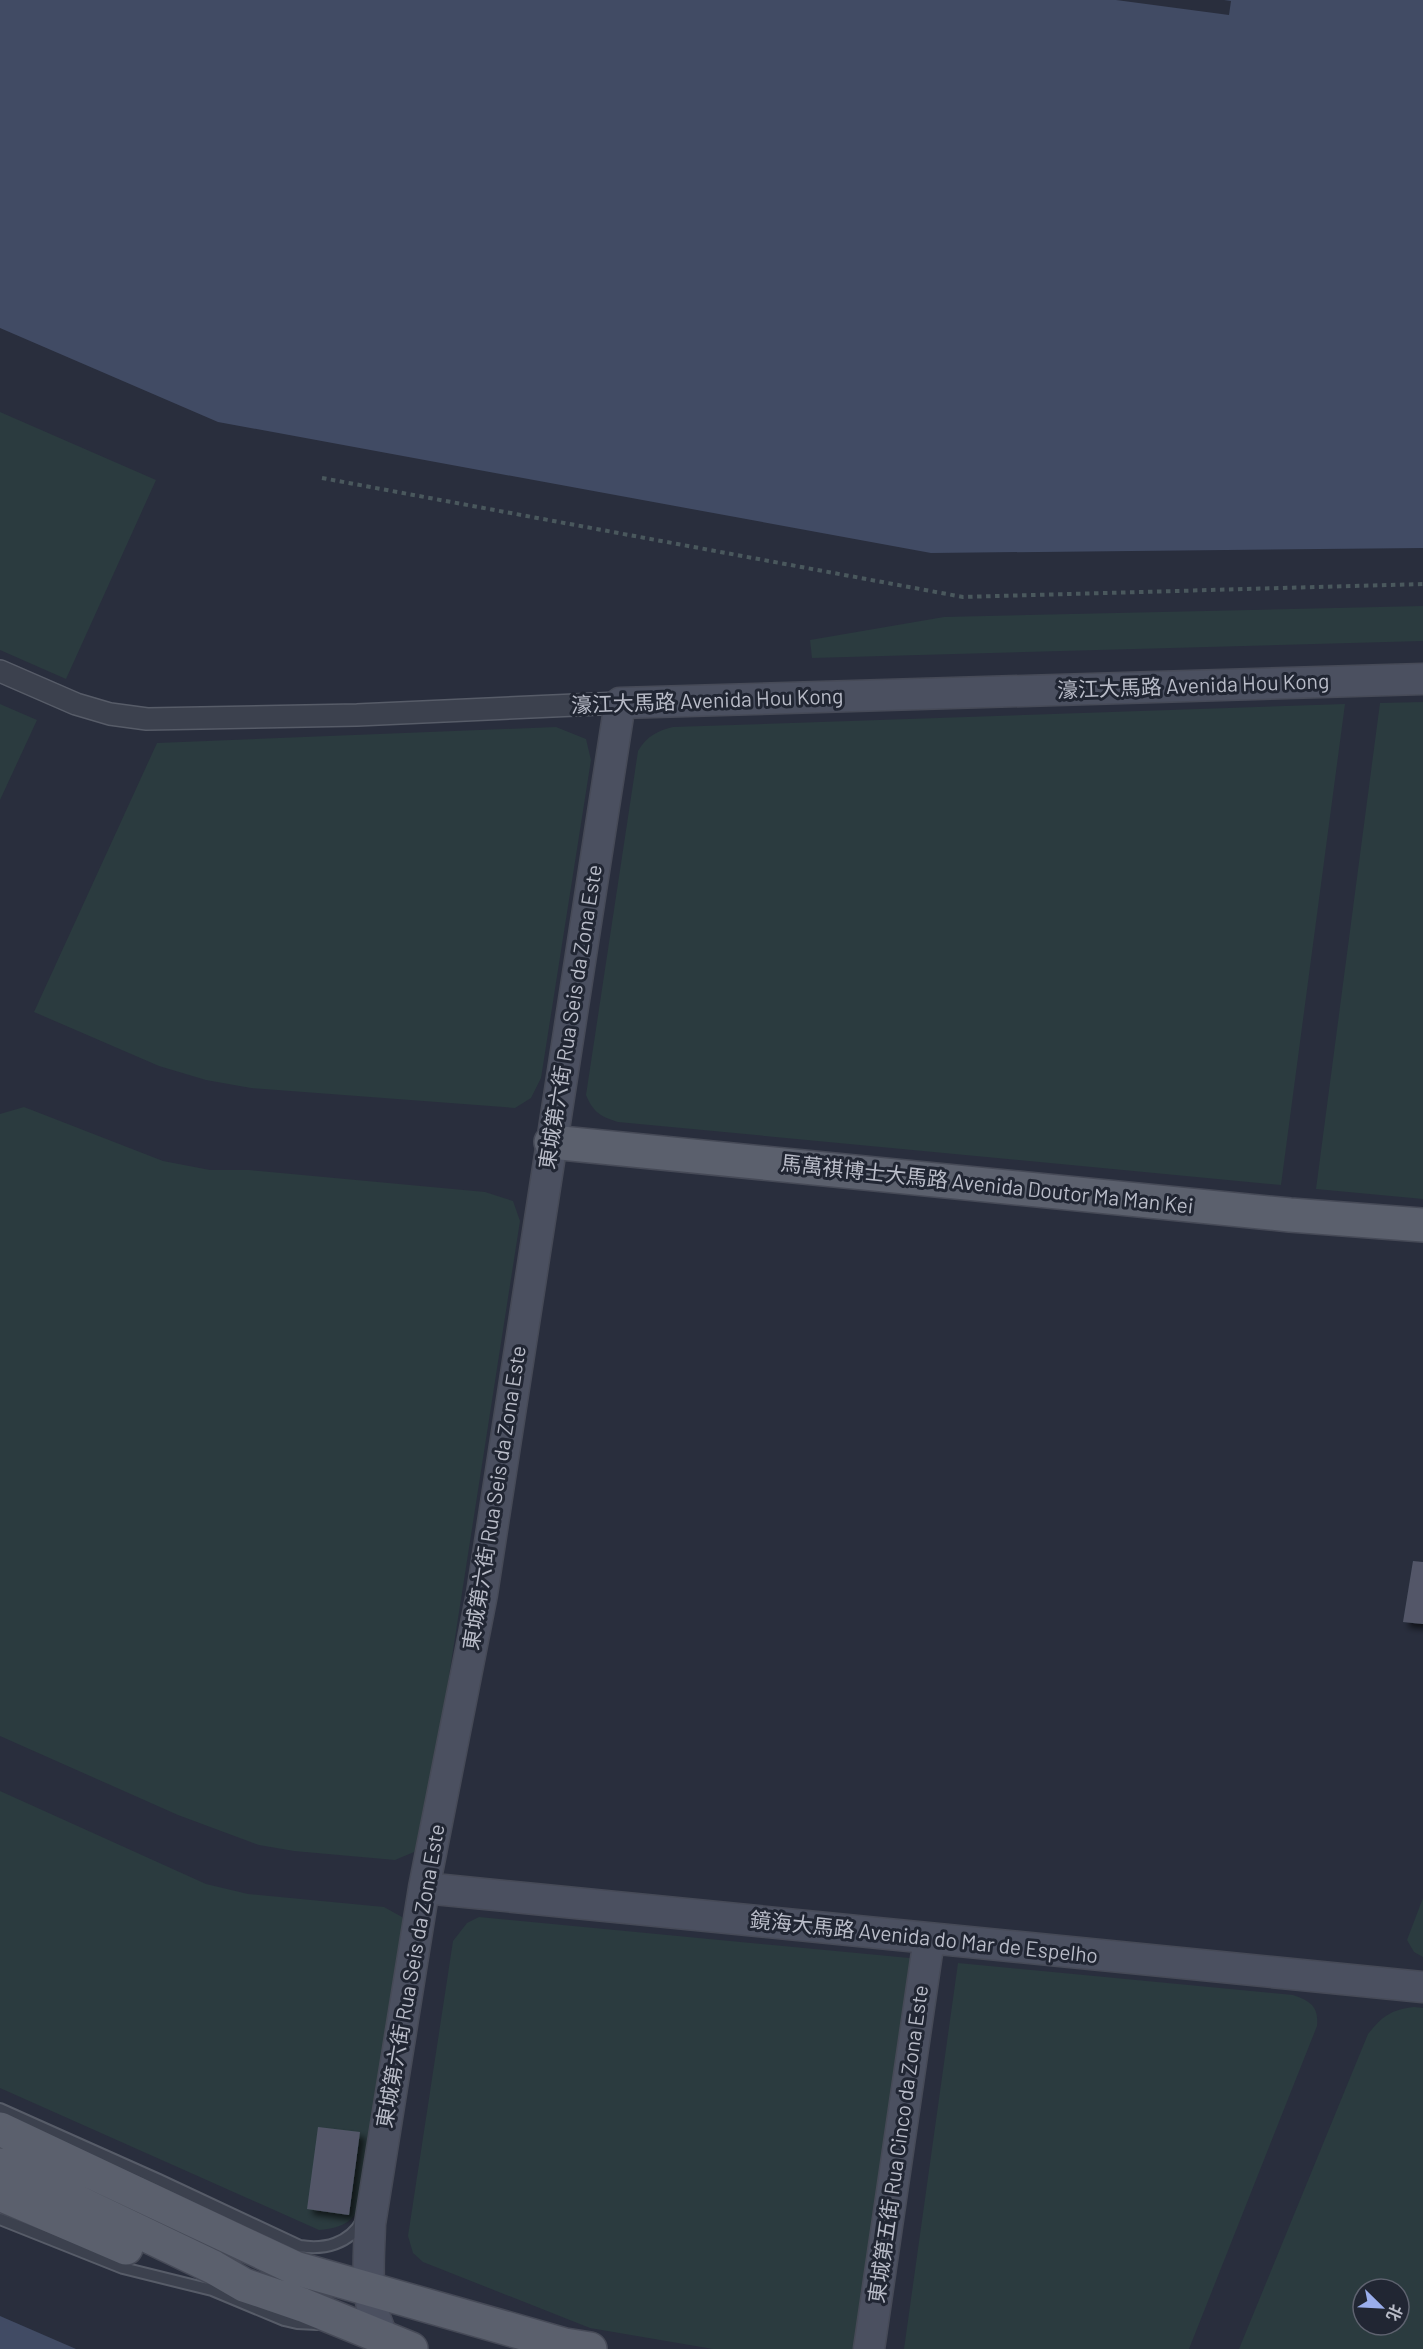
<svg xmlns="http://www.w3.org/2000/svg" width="1423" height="2349" viewBox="0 0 1423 2349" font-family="Barlow,'Noto Sans SC',sans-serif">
	<defs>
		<filter id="shadow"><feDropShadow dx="5.5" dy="5.5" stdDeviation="3" flood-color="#0009"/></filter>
	</defs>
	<rect width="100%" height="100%" fill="#292e3d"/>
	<path fill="#2b3b3f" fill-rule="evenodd" d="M0,412L156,480L66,679L0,650Z
		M1423,606V641L812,658L810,640L944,617Z
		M1423,702V1199L1316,1189L1380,703Z
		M0,704L37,720L0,800Z
		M1345,704L1281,1185L618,1122C601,1117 593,1112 586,1095L638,751C647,736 657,731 673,727Z
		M556,727L586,739L591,760L541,1078L531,1098L515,1108L251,1088L206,1080L159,1066L34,1012L157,743Z
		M24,1107L163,1161L210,1170H249L485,1192L513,1201L520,1221L425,1830L414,1852L395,1860L294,1851L259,1845L178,1815L0,1736V1114Z
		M0,1791L206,1884L248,1894L384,1907L402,1917L408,1933L366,2197C352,2221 348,2227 319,2230L0,2088Z
		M1423,1898V1957L1414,1952L1407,1940Z
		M479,1917L920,1959L864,2349H713L590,2328L423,2262L413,2253L408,2236L453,1941L467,1923Z
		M958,1963L1293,1995C1310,2001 1319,2006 1317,2026L1189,2349H904Z
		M1414,2007L1423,2008V2349H1239L1368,2034C1383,2016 1390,2010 1414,2007ZM1363,2289H1399V2325H1363Z"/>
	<path fill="#414b64" d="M0,0H1423V548L931,553L218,422L0,328Z
		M0,2316L76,2349H0Z"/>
	<path fill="#292e3d" d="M1116,0H1224L1231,1L1229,15Z"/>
	<path fill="#525768" filter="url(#shadow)" d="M1413,1561L1423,1562V1624L1403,1622Z
		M318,2127L360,2132L349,2215L307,2209Z"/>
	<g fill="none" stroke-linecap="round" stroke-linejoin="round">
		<defs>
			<path id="lane" d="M0,2109L159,2180L300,2246C324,2250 349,2244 362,2221
				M0,2219L123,2268L212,2290L284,2320L297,2323L318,2324"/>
			<path id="street" d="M0,671L76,704L110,714L147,719L357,715L620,703"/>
			<path id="secondary" d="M424,1888L1423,1987
				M385,2340C363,2303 369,2264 370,2224L424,1888L482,1594L620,703L1423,679
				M869,2349L929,1939"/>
			<path id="primary" d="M551,1142L1290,1215L1423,1225
				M0,2129L295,2268L565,2345L590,2349
				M0,2165L213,2267L244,2285L303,2305L411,2349
				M0,2194L126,2248"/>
		</defs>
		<use href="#lane" stroke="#575c68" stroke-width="14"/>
		<use href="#street" stroke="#575c68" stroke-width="24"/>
		<use href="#secondary" stroke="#464a57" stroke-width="33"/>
		<use href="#primary" stroke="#464a57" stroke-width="36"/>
		<path stroke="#4a585d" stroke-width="4" stroke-dasharray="4.5 4.5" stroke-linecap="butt" d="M322,478L963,597L1423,584"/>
		<use href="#lane" stroke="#3c414e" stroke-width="10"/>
		<use href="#street" stroke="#3c414e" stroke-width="21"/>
		<use href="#secondary" stroke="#4b5060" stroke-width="30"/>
		<use href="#primary" stroke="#5b606d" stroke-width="33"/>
	</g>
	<g text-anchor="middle" stroke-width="6" stroke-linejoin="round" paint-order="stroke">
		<g font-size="21" fill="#b9bcc8" stroke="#212633">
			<text transform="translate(1193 686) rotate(-2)" y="7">濠江大馬路 Avenida Hou Kong</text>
			<text transform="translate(707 701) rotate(-2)" y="7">濠江大馬路 Avenida Hou Kong</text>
			<text transform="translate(571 1017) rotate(-81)" y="7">東城第六街 Rua Seis da Zona Este</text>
			<text transform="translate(987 1185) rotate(6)" y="7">馬萬祺博士大馬路 Avenida Doutor Ma Man Kei</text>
			<text transform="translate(495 1498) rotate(-81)" y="7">東城第六街 Rua Seis da Zona Este</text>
			<text transform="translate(924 1938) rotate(6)" y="7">鏡海大馬路 Avenida do Mar de Espelho</text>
			<text transform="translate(411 1976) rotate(-80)" y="7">東城第六街 Rua Seis da Zona Este</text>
			<text transform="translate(899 2144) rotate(-82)" y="7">東城第五街 Rua Cinco da Zona Este</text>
		</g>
	</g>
	<g transform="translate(1381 2307) rotate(114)"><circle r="28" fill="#212633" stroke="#5e626f" stroke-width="1.5"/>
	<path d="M0-4.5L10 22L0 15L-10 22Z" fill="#9aaeec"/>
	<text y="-9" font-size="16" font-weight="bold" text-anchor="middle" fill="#b9bcc8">北</text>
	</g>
</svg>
